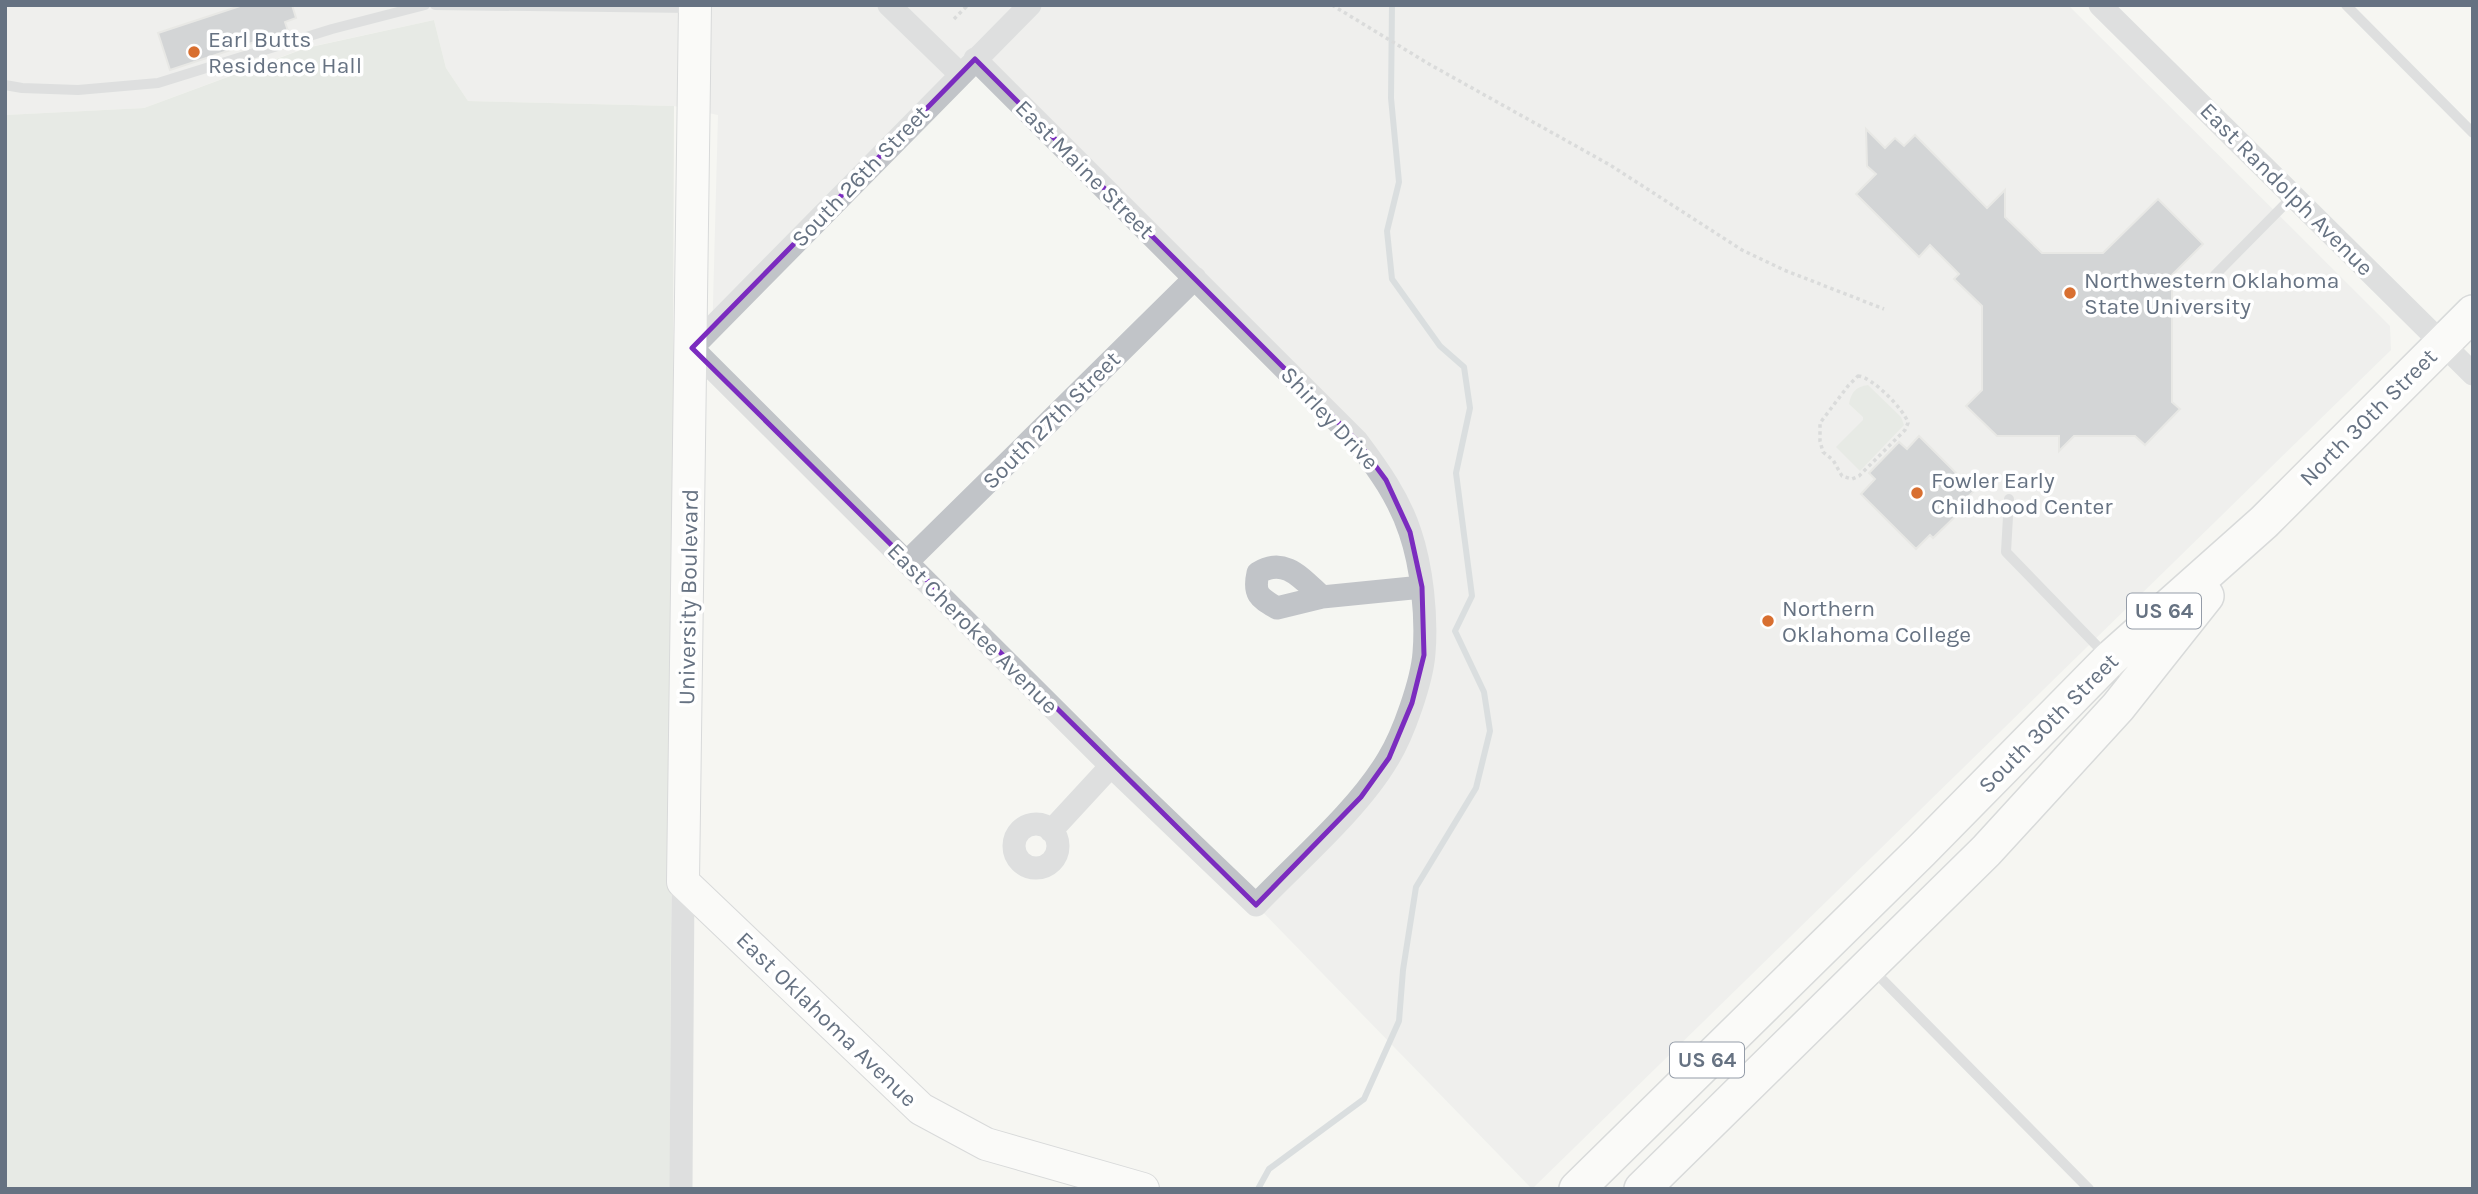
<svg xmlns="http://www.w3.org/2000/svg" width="2478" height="1194" viewBox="0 0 2478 1194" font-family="Karla,sans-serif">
	<rect width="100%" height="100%" fill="#f5f6f2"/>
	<path fill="#e6e7e6" d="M5,5H2068L2390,326L2391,350L1532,1189L1256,905L1361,797L1412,703L1422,587L1386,480L976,59L712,342L718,115L674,106L468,101L446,68L434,20L305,48L144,108L5,115Z"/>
	<path fill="#d6dcd4" d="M434,20L446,68L468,101L674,106L670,1189H5V115L144,108L306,48Z
		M1868,385L1901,417L1904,425L1860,471L1836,447L1863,420V417L1849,404C1852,391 1856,387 1868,385Z"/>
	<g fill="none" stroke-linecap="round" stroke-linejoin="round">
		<path stroke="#b9c2c8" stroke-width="6" d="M1258,1189L1269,1169L1364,1099L1399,1021L1403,970L1416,887L1476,788L1490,731L1484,692L1455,631L1472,596L1456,473L1470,408L1464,367L1440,346L1392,279L1387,231L1399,182L1391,98L1392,5"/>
	</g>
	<path fill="#a8adb4" stroke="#d7d7d5" stroke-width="2" d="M243,5H292L296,18L285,22L288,31L170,70L158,33Z
		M1866,129L1885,148L1895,138L1904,146L1915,135L1987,208L2005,190V217L2042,253H2103L2158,199L2203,244L2172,275V402L2180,409L2145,445L2135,436H2074L2059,451V436H1997L1966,406L1982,390V306L1954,279L1959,274L1930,245L1919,257L1856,194L1876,174L1867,166Z
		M1919,436L1974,491L1959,505L1963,509L1933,538L1930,535L1916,549L1861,494L1875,479L1869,473L1899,442L1907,449Z"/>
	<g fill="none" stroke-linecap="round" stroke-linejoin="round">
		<defs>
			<path id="secondary" d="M695,5L683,882L921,1109L986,1144L1143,1189"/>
			<path id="primary" d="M1577,1189L1921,851L2110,659L2264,522L2473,313
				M1642,1189L1986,851L2118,707L2206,596"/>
		</defs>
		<use href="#secondary" stroke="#b4b7bc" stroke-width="34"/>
		<use href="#primary" stroke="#b4b8bc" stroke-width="38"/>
		<path stroke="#b9bbbe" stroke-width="3.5" stroke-dasharray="3.5 3.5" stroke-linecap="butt" d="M1332,5L1429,64L1610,165L1742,250L1784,270L1884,309
			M954,19L966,7L965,5
			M1858,376C1871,376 1905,410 1908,423L1905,430L1859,476L1852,479L1842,476L1833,460L1823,452L1820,441V423L1848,386Z"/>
		<path stroke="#c1c4c8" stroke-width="10" d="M435,5L692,8
			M2346,5L2473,133
			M5,85L22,88L78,90L158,83L332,29L425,5
			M2215,275L2293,196
			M2009,499L2006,552L2133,683
			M1872,969L2089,1189"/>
		<path stroke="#c1c4c8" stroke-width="23" d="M889,5L960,74
			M2100,5L2473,374
			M975,59L1357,441C1378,469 1399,498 1410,532C1422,567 1427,617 1424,653C1422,681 1403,735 1388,759C1358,810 1298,861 1256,905L1111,766L692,348L1030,5
			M907,562L1195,278
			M1322,597L1277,608C1260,598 1253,595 1258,573C1285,556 1302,579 1322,597L1422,587
			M1014 846a22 22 0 1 1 44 0a22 22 0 1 1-44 0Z
			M1051,831L1111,766
			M681,1189L683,882"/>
		<use href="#secondary" stroke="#fff" stroke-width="32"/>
		<use href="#primary" stroke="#fff" stroke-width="35"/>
	</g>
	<path d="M0 0H2478V1194H0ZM975,59L1357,441L1386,480L1410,532L1422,587L1424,655L1412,703L1389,758L1361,797L1256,905L692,348Z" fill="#f5f6f2" fill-opacity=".55" fill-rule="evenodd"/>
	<path fill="none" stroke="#7b2cbf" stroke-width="5" stroke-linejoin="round" d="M975,59L1357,441L1386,480L1410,532L1422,587L1424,655L1412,703L1389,758L1361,797L1256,905L692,348Z"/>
	<g fill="#d86f30" stroke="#fff" stroke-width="2.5">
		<circle cx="194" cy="52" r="7"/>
		<circle cx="2070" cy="293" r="7"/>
		<circle cx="1917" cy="493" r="7"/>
		<circle cx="1768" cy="621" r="7"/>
	</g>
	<g text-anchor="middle" stroke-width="7" stroke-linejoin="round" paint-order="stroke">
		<g fill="#fff" stroke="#949ca8" stroke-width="2">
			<rect x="2127" y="593.5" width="74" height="35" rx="5"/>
			<rect x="1670" y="1042.5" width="74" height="35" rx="5"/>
		</g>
		<g font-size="21" font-weight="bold" fill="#667282">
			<text x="2164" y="618">US 64</text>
			<text x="1707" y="1067">US 64</text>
		</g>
		<g font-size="23" fill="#667282" stroke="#fff" text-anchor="start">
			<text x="208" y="47">Earl Butts<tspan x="208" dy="26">Residence Hall</tspan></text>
			<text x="2084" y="288">Northwestern Oklahoma<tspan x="2084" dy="26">State University</tspan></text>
			<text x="1931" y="488">Fowler Early<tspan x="1931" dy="26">Childhood Center</tspan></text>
			<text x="1782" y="616">Northern<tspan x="1782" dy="26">Oklahoma College</tspan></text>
		</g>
		<g font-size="23" fill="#667282" stroke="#fff">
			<text transform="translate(1085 169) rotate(45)" y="8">East Maine Street</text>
			<text transform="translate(860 176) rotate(-46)" y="8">South 26th Street</text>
			<text transform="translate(2287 189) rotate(45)" y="8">East Randolph Avenue</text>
			<text transform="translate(2368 417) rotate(-45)" y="8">North 30th Street</text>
			<text transform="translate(1330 418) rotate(47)" y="8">Shirley Drive</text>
			<text transform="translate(1051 420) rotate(-45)" y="8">South 27th Street</text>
			<text transform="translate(688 597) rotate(-89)" y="8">University Boulevard</text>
			<text transform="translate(973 628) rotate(45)" y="8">East Cherokee Avenue</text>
			<text transform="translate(2048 723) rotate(-45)" y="8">South 30th Street</text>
			<text transform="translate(827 1019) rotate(44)" y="8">East Oklahoma Avenue</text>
		</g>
	</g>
	<rect width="2478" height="1194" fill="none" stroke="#667282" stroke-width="14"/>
</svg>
